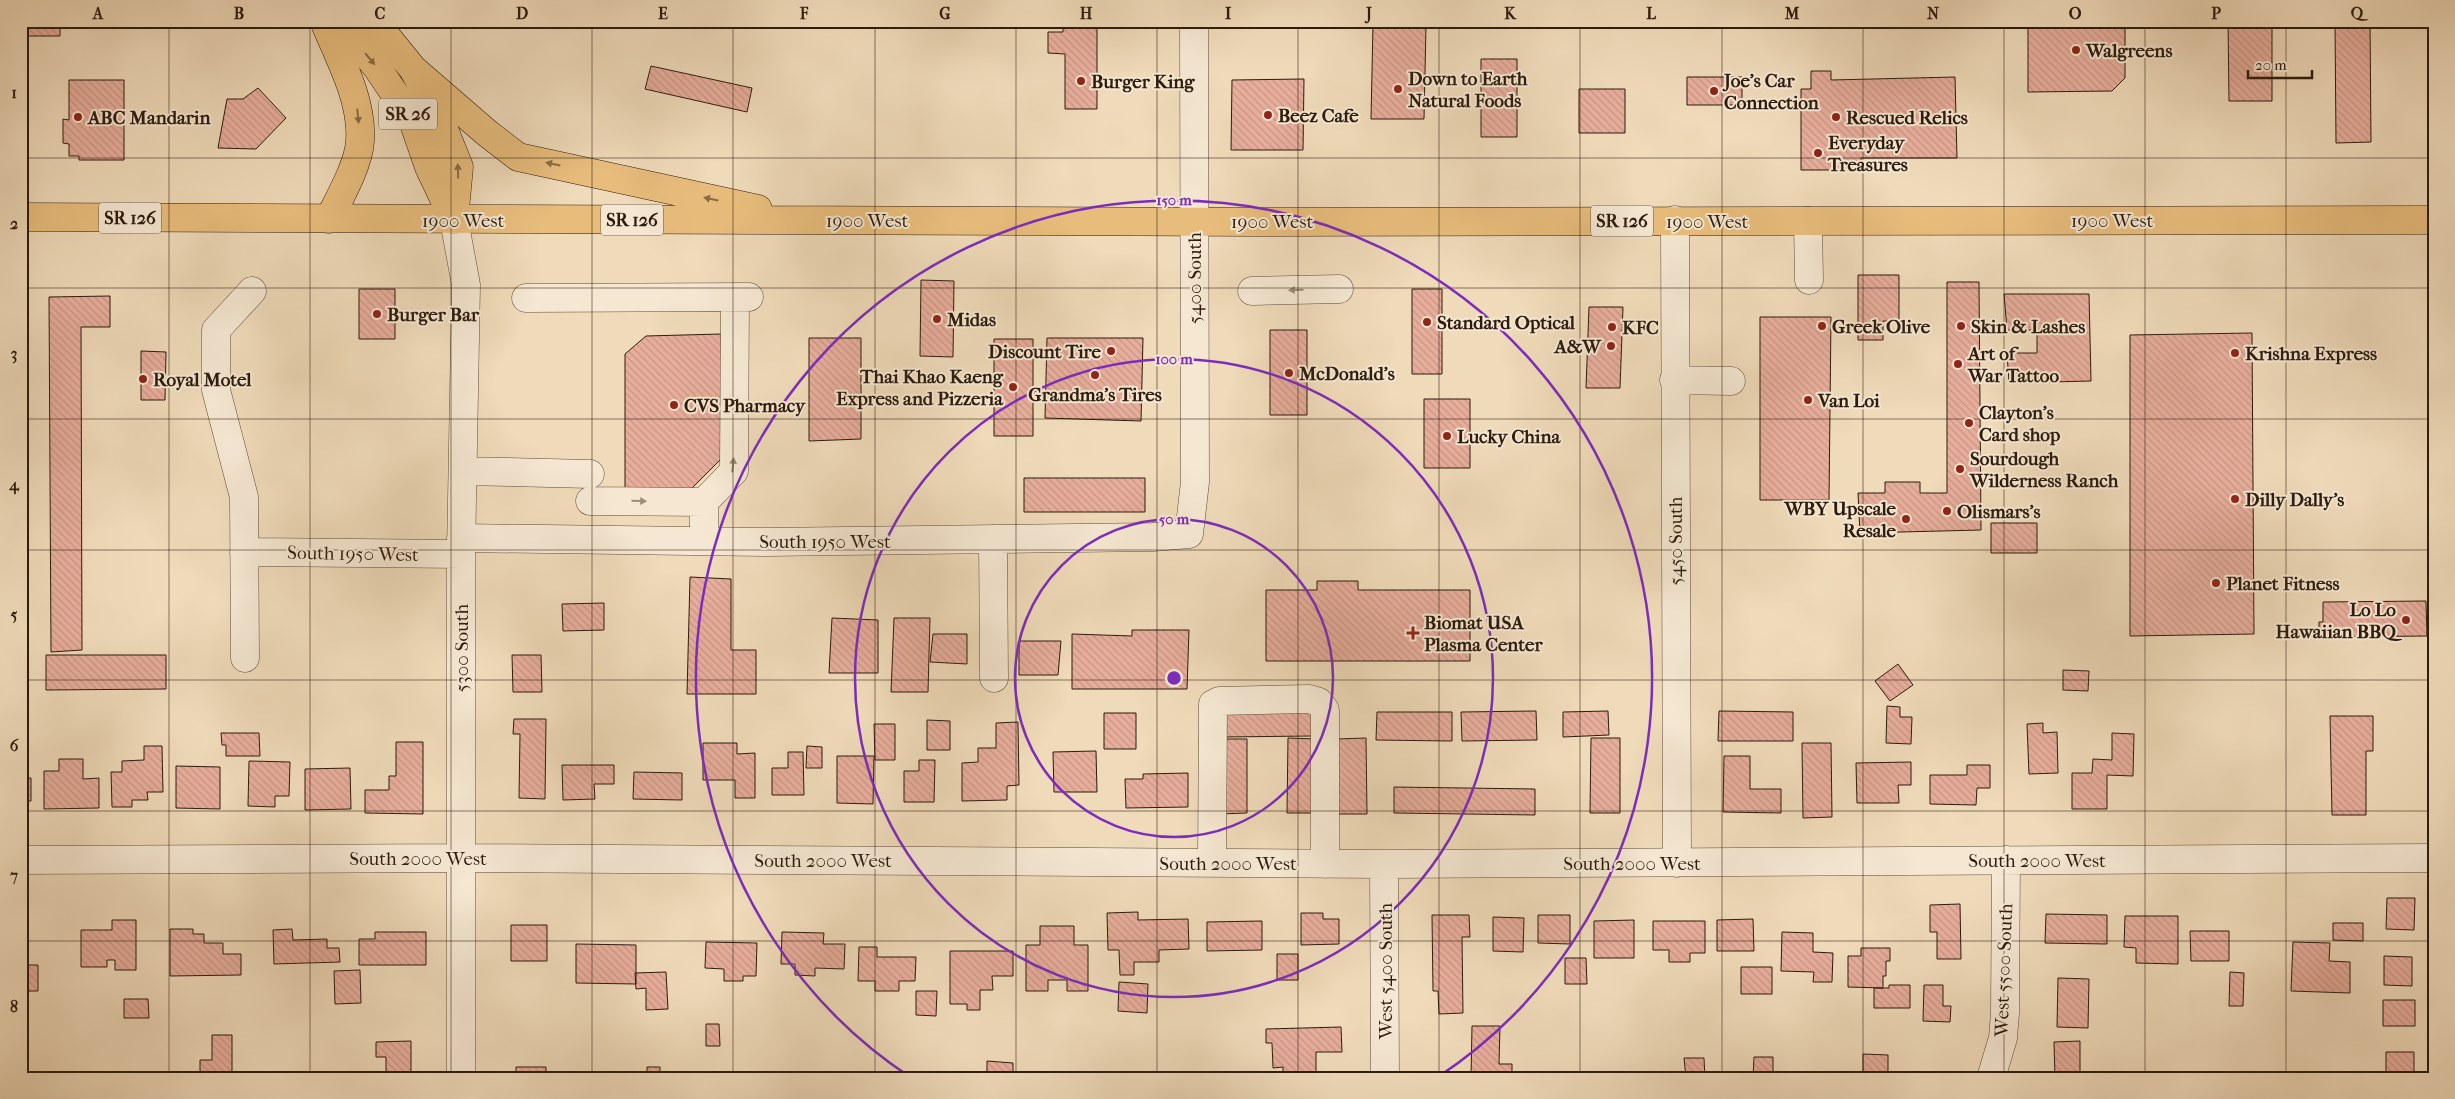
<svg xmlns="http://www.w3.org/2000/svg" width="2455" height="1099" viewBox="0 0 2455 1099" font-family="'IM FELL French Canon',serif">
	<defs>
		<pattern id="building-back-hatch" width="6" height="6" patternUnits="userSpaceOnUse" patternTransform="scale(1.25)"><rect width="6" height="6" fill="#e8ae9c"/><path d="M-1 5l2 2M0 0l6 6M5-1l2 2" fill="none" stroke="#c79585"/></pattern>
	</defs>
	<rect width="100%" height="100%" fill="#efdab9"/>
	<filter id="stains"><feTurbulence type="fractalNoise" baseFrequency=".004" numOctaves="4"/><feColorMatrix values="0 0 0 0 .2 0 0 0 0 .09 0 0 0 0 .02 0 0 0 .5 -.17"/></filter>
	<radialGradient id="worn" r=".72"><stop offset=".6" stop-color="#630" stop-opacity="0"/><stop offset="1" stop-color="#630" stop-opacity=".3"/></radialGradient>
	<path fill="url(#building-back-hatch)" stroke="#2d1b0d" d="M21,21H60V36H21Z
		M1063,21H1097V109H1065V54L1048,53V32H1063Z
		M2028,21H2125V78L2112,91L2028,92Z
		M2228,21H2272V101H2229Z
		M2335,21H2370L2371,142L2336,143Z
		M1373,25H1426L1424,119H1371Z
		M1481,59H1517V137H1481Z
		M651,66L752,88L747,112L645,89Z
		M1811,71H1831V80L1955,77L1957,158H1861V170H1801V89H1811Z
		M1687,77H1742V105H1687Z
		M1304,79L1303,150H1231L1232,80Z
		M69,80H124V160H79V156H69V144L63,143V119L69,120Z
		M258,88L286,118L256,149L218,148L227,99H243Z
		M1579,89H1625V133H1579Z
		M1858,275H1899V321H1883V340H1858Z
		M921,280L954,281L953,357L920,356Z
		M1947,282H1979L1981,530L1860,533L1858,493H1885V482H1920V493H1947Z
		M359,289H395V339H359Z
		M1412,289H1442V374H1412Z
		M2004,294H2089L2091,381L2009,383L2007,353H2037V330H2007Z
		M110,296V327H81L82,650L51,652L49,297Z
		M1589,307H1623L1620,388H1586Z
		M1760,317H1831L1829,500H1760Z
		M1270,330H1307V415H1270Z
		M2252,333L2254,634L2130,636V335Z
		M721,334L723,457L687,493H625V354L646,336Z
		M809,338H861V439L809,441Z
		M1047,338H1143L1141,421L1045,418Z
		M994,339H1033V436H994Z
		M141,351L166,352L165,400H141Z
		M1424,399H1470V468H1424Z
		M1024,478H1145V512H1024Z
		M1991,523H2037V553H1991Z
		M690,577L731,579V650H756V694H687Z
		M1317,581H1358V590H1470V661H1266V590H1317Z
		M2426,601L2427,636L2319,637V622H2323V602Z
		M604,603V630L563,631L562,604Z
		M832,618L878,620V673H829Z
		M894,618H930L928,692H891Z
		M1132,630H1189L1187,689H1072V634L1132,636Z
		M933,634H967V664L930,662Z
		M1019,641H1061L1058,675H1019Z
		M46,655H166V689L46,690Z
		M512,655H541L542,692H513Z
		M1898,664L1913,685L1890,701L1875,681Z
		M2063,670L2089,671L2088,691L2063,690Z
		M1887,706L1900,707V717H1912L1911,744L1886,743Z
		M1222,711H1312V736L1223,737Z
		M1536,711L1537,740L1462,741L1461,712Z
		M1608,711L1609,735L1563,737V712Z
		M1719,711L1793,712V741H1718Z
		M1377,712H1452V741L1376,740Z
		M1104,713H1136V749H1104Z
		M2330,716H2373V751H2366V815H2332Z
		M514,719H546L545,799L519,798L520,734H513Z
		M927,720L950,721V750H927Z
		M1018,722L1019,785L1007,786V800L962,801V763L978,762V748H996V723Z
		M2043,723V733L2057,732L2058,773L2029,774L2027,724Z
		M874,724H895V760H875Z
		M221,733H259L260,756H226V745H222Z
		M2112,733L2134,734L2133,776L2107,775V809H2072V773H2092L2093,759L2112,760Z
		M1288,738L1317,739L1316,813H1287Z
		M1366,738L1367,814H1338L1337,739Z
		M1591,738H1620V813H1590Z
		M1218,739H1247V813L1219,814Z
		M396,742H423V814L365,813V790H389V776H396Z
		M703,743H737V754L755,753V798H735V780H703Z
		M1802,743H1831L1832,817L1803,818Z
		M144,746H162L163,792H147L148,800H132V807H112L111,772H122V761L144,760Z
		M807,746L822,747V768H806Z
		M1096,751L1097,792H1054L1053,752Z
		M788,752H803L804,795H772V768H788Z
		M837,756H874L873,804L837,803Z
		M1724,756H1750V789H1781V813L1723,812Z
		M59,759H83V779L99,778V808L44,809V771H59Z
		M919,760H935L934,802H904V771H919Z
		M249,761L290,762L289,796H275V807L248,806Z
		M1911,762V785H1898L1899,803H1857L1856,763Z
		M562,765H614V784H594L595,799L563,800Z
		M1967,765H1990V788H1977L1976,805L1930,804V775H1967Z
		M176,766L220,767V809L176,808Z
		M350,768L351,809L305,810V769Z
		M634,772L682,773V800L633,799Z
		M1188,773V807L1126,808L1125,779H1143V774Z
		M21,778H31V801H21Z
		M1394,787L1535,789V815L1394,813Z
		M2387,898H2415L2414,930L2386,929Z
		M1960,904L1961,959H1937V932H1930V905Z
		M1138,912V920L1188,919L1189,949L1159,950V962H1134V975H1120L1119,950H1108L1107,913Z
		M1301,913H1323V919H1339V944L1301,945Z
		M2046,914L2107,915V944L2045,943Z
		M1432,915H1469L1470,937H1462L1463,1013L1439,1014L1438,991H1433Z
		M1538,915H1570V944L1538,943Z
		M2125,916H2178V964L2136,963V948L2124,947Z
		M1493,917L1524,918L1523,952L1493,951Z
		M1753,919L1754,951H1717V920Z
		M112,920H136V970H115V960H107V967H81V930H112Z
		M1634,920V958H1594V921Z
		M1262,921V950L1207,951V922Z
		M1653,921H1705V953H1690V962H1669V950H1653Z
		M2333,923H2363V941L2333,940Z
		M511,925H547V961H511Z
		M1040,926H1074V945H1088V991H1067V980H1048V991H1026V945H1040Z
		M170,929H193V934H204V943H223V954H241V975L170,976Z
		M292,929L293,940L327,939V948H339L340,962L274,964L273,930Z
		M2190,931H2229V961H2191Z
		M375,932H426V965H359V939H375Z
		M782,932L824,933L823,944H845L844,969L815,968V976L795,975V964H781Z
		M1782,932L1813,933V952L1833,953L1832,982H1813L1814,972L1781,971Z
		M706,942L757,943L756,976H743V981H724V969L705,968Z
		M2293,942L2330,943L2329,961L2350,962V993L2291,991Z
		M576,944L636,945V984L576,983Z
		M859,947H877V957H916L915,981H899V991H875V981H858Z
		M1861,948H1890V961H1886V976H1883V988L1848,987V956H1861Z
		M950,951H1013V976H992L993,990H980V1010H967V1004H950Z
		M1277,954H1298V980H1277Z
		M2384,956L2412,957V986L2384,985Z
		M1565,958H1586L1587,984H1565Z
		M21,965H38V991H21Z
		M1741,967H1772V994H1741Z
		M360,970L361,1003L335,1004L334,971Z
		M666,972L668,1009L646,1010V988L636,989L635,973Z
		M2230,972L2244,973L2243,1006H2229Z
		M2058,978L2089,979L2088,1028L2057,1027Z
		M1119,982L1148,984L1147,1013L1118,1011Z
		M1889,985H1910V1008H1874V988H1889Z
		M1924,985H1943V1006H1951L1950,1022L1923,1021Z
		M916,991H937L936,1016L916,1015Z
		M124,999H148L149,1018H124Z
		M2383,1000H2415V1026H2383Z
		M706,1024H719L720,1046H706Z
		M1472,1026H1500L1499,1064H1512V1078H1471Z
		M1341,1027L1342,1052H1316V1078H1283V1067L1273,1068L1272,1043H1266V1029Z
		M212,1035H232V1078H200V1060H212Z
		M411,1041V1075H386V1057H376V1042Z
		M2080,1041V1078H2055L2054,1042Z
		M2386,1052H2414V1078H2386Z
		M1863,1054L1888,1055V1076H1863Z
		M1754,1057H1773V1078H1753Z
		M1684,1058H1704L1705,1078H1686Z
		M987,1061L1013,1063V1078H987Z
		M516,1067H546V1078H516Z
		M647,1067H660V1078H647Z
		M600,1073V1078H582V1074Z
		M1539,1074H1558V1078H1539Z
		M1938,1075V1078H1895V1076Z"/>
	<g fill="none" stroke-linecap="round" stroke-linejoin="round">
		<defs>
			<path id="minor" d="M454,220L466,285L461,554V1078
				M1675,220L1677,863
				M1808,221L1809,280
				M1252,291L1339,289
				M526,298L749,297
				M1674,380L1731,381
				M463,471L590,474
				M590,501L704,502
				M461,538L768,542L1153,537L1189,534L1195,482L1194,21
				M993,539L994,678
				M704,541V502L734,471L735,298
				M244,552L461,554
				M245,658L244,497L216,390V330L252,291
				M21,860L462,858L1384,864L2434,858
				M1212,863L1213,704L1219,701L1309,699L1319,702L1325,710V864
				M1384,864L1385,1078
				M1991,1078L2003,1038L2005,1013L2006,860"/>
			<path id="major" d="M324,21C339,58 363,100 360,141C359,164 339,199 329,219
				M339,21L376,66L413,121L429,167L454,220
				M374,21L413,69L437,112L459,167L454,220
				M413,69L487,133L518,157L758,209
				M21,217L1253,222L2434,220"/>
		</defs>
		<use href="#minor" stroke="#5e4b38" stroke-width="29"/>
		<use href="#major" stroke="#2d1b0d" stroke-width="29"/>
		<use href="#minor" stroke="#f5e7d2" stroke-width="28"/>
		<use href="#major" stroke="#e8bd7c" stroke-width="28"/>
	</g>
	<defs><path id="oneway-solid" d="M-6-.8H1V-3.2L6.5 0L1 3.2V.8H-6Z" transform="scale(1.25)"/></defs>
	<g fill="#8a6c44">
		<use href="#oneway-solid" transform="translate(370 59) rotate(50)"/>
		<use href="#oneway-solid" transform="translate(358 116) rotate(84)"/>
		<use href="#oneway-solid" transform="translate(553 164) rotate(-168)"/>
		<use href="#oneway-solid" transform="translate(458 171) rotate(-91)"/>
		<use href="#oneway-solid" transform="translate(711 199) rotate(-168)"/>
	</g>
	<g fill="#9b8b79">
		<use href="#oneway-solid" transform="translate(1296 290) rotate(179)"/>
		<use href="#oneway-solid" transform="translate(733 465) rotate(-84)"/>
		<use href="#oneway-solid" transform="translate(639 501) rotate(1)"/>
	</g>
	<path fill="none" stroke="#2d1b0d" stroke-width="1" stroke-opacity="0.55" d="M169,21V1078M310,21V1078M451,21V1078M592,21V1078M733,21V1078M875,21V1078M1016,21V1078M1157,21V1078M1298,21V1078M1439,21V1078M1580,21V1078M1722,21V1078M1863,21V1078M2004,21V1078M2145,21V1078M2286,21V1078M21,158H2434M21,288H2434M21,419H2434M21,550H2434M21,680H2434M21,811H2434M21,941H2434"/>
	<g fill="none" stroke="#7b2cbf" stroke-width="2.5">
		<circle cx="1174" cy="678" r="159"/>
		<circle cx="1174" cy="678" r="319"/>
		<path d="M910 1077A478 478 0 1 1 1438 1077"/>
	</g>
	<g fill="#8f2418" stroke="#f5e7d2" stroke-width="2">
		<circle cx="2076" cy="50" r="5"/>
		<circle cx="1081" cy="81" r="5"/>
		<circle cx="1398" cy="89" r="5"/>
		<circle cx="1714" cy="91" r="5"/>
		<circle cx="1268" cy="115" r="5"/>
		<circle cx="78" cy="117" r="5"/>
		<circle cx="1836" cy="117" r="5"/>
		<circle cx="1818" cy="153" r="5"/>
		<circle cx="377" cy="314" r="5"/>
		<circle cx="937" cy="319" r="5"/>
		<circle cx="1427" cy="322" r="5"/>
		<circle cx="1822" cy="326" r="5"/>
		<circle cx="1961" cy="326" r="5"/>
		<circle cx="1612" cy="327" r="5"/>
		<circle cx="1611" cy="346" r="5"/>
		<circle cx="1111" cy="351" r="5"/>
		<circle cx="2235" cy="353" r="5"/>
		<circle cx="1958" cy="364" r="5"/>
		<circle cx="1289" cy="373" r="5"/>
		<circle cx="1095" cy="375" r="5"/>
		<circle cx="143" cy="379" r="5"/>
		<circle cx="1013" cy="387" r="5"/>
		<circle cx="1808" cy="400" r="5"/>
		<circle cx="674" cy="405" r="5"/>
		<circle cx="1969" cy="423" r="5"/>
		<circle cx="1447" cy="436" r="5"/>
		<circle cx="1960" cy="469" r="5"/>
		<circle cx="2235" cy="499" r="5"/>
		<circle cx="1947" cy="511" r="5"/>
		<circle cx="1906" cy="519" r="5"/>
		<circle cx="2216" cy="583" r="5"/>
		<circle cx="2406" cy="620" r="5"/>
		<path d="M1410.5 625.5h5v5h5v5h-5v5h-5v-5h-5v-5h5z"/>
	</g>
	<g text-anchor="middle" stroke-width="4" stroke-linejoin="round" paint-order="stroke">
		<g fill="#f5e7d2" stroke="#695848" stroke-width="1">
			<rect x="379" y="98.5" width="58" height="31" rx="4"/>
			<rect x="99" y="202.5" width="62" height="31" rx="4"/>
			<rect x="601" y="204.5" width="62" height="31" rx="4"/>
			<rect x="1591" y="205.5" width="62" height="31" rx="4"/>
		</g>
		<g font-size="18" font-weight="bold" fill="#2d1b0d">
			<text x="408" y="120">SR 26</text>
			<text x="130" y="224">SR 126</text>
			<text x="632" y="226">SR 126</text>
			<text x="1622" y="227">SR 126</text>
		</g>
		<g font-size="19" font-weight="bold" fill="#2d1b0d" stroke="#f5e7d2" text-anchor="start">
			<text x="2086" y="57">Walgreens</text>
			<text x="1408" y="85">Down to Earth<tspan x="1408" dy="22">Natural Foods</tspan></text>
			<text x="1724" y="87">Joe's Car<tspan x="1724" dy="22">Connection</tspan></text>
			<text x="1091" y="88">Burger King</text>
			<text x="1278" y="122">Beez Cafe</text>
			<text x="88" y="124">ABC Mandarin</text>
			<text x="1846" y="124">Rescued Relics</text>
			<text x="1828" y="149">Everyday<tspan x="1828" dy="22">Treasures</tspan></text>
			<text x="387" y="321">Burger Bar</text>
			<text x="947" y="326">Midas</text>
			<text x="1437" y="329">Standard Optical</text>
			<text x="1832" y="333">Greek Olive</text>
			<text x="1971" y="333">Skin &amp; Lashes</text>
			<text x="1622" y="334">KFC</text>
			<text x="1601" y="353" text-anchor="end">A&amp;W</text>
			<text x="1101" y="358" text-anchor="end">Discount Tire</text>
			<text x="1968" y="360">Art of<tspan x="1968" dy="22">War Tattoo</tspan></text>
			<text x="2245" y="360">Krishna Express</text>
			<text x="1299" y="380">McDonald's</text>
			<text x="1003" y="383" text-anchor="end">Thai Khao Kaeng<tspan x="1003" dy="22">Express and Pizzeria</tspan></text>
			<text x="153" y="386">Royal Motel</text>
			<text x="1095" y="401" text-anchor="middle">Grandma's Tires</text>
			<text x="1818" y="407">Van Loi</text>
			<text x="684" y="412">CVS Pharmacy</text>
			<text x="1979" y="419">Clayton's<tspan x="1979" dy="22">Card shop</tspan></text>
			<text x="1457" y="443">Lucky China</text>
			<text x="1970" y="465">Sourdough<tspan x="1970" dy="22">Wilderness Ranch</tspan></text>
			<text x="2245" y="506">Dilly Dally's</text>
			<text x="1896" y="515" text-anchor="end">WBY Upscale<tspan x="1896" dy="22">Resale</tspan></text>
			<text x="1957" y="518">Olismars's</text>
			<text x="2226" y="590">Planet Fitness</text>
			<text x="2396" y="616" text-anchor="end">Lo Lo<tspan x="2396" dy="22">Hawaiian BBQ</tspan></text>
			<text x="1424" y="629">Biomat USA<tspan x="1424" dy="22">Plasma Center</tspan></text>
		</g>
		<g font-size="19" fill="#2d1b0d" stroke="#f5e7d2">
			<text x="463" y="227">1900 West</text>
			<text x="867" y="227">1900 West</text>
			<text x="2112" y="227">1900 West</text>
			<text x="1272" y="228">1900 West</text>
			<text x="1707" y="228">1900 West</text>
			<text transform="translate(1194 278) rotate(-90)" y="7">5400 South</text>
			<text x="825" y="548">South 1950 West</text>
			<text transform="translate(1675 541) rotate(-90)" y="7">5450 South</text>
			<text transform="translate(353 553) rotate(1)" y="7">South 1950 West</text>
			<text transform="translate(461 648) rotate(-90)" y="7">5300 South</text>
			<text x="418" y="865">South 2000 West</text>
			<text x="823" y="867">South 2000 West</text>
			<text x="2037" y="867">South 2000 West</text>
			<text x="1228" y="870">South 2000 West</text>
			<text x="1632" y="870">South 2000 West</text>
			<text transform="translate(2003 970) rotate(-88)" y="7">West 5500 South</text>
			<text transform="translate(1385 971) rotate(-90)" y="7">West 5400 South</text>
		</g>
	</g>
	<circle cx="1174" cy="678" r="8" fill="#7b2cbf" stroke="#f5e7d2" stroke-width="2.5"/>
	<g font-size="15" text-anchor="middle" font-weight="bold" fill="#7b2cbf" stroke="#f5e7d2" stroke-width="4" stroke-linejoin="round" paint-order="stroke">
		<text x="1174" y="205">150 m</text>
		<text x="1174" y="364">100 m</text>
		<text x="1174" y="524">50 m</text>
	</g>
	<rect width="2455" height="1099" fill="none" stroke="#efdab9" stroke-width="55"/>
	<path d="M2248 70v8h64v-8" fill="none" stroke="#2d1b0d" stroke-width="2.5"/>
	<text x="2255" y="70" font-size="15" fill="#2d1b0d" stroke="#f5e7d2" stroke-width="4" paint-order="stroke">20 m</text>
	<rect x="28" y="28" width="2400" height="1044" fill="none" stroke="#2d1b0d" stroke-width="2"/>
	<g font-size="16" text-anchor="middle" font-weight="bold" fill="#2d1b0d">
		<text x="98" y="19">A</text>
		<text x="239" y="19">B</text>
		<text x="380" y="19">C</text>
		<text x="522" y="19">D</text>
		<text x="663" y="19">E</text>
		<text x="804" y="19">F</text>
		<text x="945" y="19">G</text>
		<text x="1086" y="19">H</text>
		<text x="1228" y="19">I</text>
		<text x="1369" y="19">J</text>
		<text x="1510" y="19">K</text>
		<text x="1651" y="19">L</text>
		<text x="1792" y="19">M</text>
		<text x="1933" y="19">N</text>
		<text x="2075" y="19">O</text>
		<text x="2216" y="19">P</text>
		<text x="2357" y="19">Q</text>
		<text x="14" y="98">1</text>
		<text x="14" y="229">2</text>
		<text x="14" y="359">3</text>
		<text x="14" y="490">4</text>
		<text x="14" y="620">5</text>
		<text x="14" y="751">6</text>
		<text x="14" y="881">7</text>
		<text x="14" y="1012">8</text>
	</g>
	<rect width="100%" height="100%" filter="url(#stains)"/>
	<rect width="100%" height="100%" fill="url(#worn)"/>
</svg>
